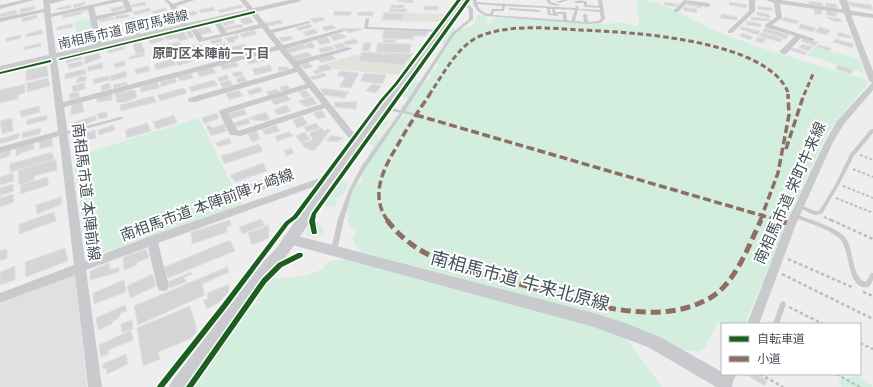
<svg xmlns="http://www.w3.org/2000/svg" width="873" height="387" viewBox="0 0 873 387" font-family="Karla,'Noto Sans JP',sans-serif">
	<rect width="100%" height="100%" fill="#efeeee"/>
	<path fill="#e4e2dc" d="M384,12L446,14L440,22L381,21Z
		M361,52L414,53L399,75L333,69L327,63L355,55H359Z"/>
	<path fill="#e1dfe0" d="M73,275L75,276L87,387H0V304Z"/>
	<path fill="#d3edde" d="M637,0C666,0 693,22 719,32C767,52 818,65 867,80L868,84L836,121L826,136L794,205L745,324L717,323L704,349L698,352L678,349L520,294L369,254L368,252L363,254L354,243L353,237L357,232L356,229L351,227L348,221L349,217L346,212L356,184H359L363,178L360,171L363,162L370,161V151L374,147L373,144C380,136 390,128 393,118L396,116L403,117L406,111L401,109V105L409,102L406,101L408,96L406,98L397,95L408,86L405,84C409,79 413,79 419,81V83L427,82L431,75L430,72L434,71L439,64L436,63L438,55L443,54L440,52L441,50L446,48L444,44L437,41L441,39L439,37L445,34V30L453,27L455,28L454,32L471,26L476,22V17L480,15L487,16V21L484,24L490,23L495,17C503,16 509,18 517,19C544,20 571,22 598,23C605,26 614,22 622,23C628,23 633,26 639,26Z
		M90,18L96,43L79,47L74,22Z
		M816,47L860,59L864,73L807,55Z
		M199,118L242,205L89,257L73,157Z
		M387,121L388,123L383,130L380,128L376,134L378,138L371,144L363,142L376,122Z
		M341,182H349C348,188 340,198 335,199L337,201L335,206L326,207L323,204L326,199V195Z
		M316,222L322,226L324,230L322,234L316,237L307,236L308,224Z
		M365,256L623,334L662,387H186L234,323L257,302L254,289L263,279L305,276L323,269L327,262Z
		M859,376L873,387H842L838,380Z"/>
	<path fill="#d5d5d7" stroke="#e0e0e1" d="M398,0H414L413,3L398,1Z
		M809,1L822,3L823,6L809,4Z
		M86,2L84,5L74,8L73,5Z
		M145,2L146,5L132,7L131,5Z
		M665,2L678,4L676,7L664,5Z
		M688,2L703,5L701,8L687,5Z
		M730,2L747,5V8L729,5Z
		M848,2L871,5L873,10L850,6Z
		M825,3L836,4L838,8L826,7Z
		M71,5V8L57,10V8Z
		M241,5L243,7L220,13L218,10Z
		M391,5H404L403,8H390Z
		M35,6V9L20,13V9Z
		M124,6V9L112,12L111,8Z
		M424,6H438V10H424Z
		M757,6L772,8L773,11L758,9Z
		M213,7L215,10L201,13L199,10Z
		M684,7L697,9V13L683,10Z
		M149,8L151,11L135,15L133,12Z
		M166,8L167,11L154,14L152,11Z
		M390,9H407L406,12H389Z
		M814,9L822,10V14L815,15Z
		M16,10L17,14L0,17V14Z
		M87,10L88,11L82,12L81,14L63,18V15Z
		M195,11L198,14L185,17L183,13Z
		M335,11L352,12L350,16L333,15Z
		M826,11L838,12L836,14L837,17L827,15Z
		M358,12H374L372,16L357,15Z
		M756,12L769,14L770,18L757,15Z
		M166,13L169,16L158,19L156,15Z
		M384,13L404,14L402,20L383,19Z
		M128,14L129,17L116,19L115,16Z
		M722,14L737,17V20L720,18Z
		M37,15V18L22,22V18Z
		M113,17L114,19L100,22L99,20Z
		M249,17L254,22L244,25L240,19Z
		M322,17L325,20L314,23L310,19Z
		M751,17L769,19L770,21L751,20Z
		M785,17L799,21L797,24L781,20Z
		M826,17L840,19L842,22L833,21Z
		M174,19L176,22L160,26L159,23Z
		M233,20L235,23L224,26L221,22Z
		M280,20L283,23L269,26L266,23Z
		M746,21L761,24V27L747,25Z
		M72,24L73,27L57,30V27Z
		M241,24L243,27L225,30L223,28Z
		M310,24L312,27L299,31L296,28Z
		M801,24L816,28L813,32L798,28Z
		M332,25L336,28L325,31L322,27Z
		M209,27L212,32L200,35L197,29Z
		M741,27L760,31L758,35L740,29Z
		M819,27L830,30L827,35L816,32Z
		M341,28L363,29L349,33Z
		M765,28L789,35L786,39L762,31Z
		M315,29L318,33L306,36L303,32Z
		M42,30L43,34L26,37V34Z
		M109,30L112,38L103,40L100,32Z
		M190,30L194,37L189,38L186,32Z
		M254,30L257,34L242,38L240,34Z
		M384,30L429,31L426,36H414L413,39H382Z
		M183,31L188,39L179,41L178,38L166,40L164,36Z
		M762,32L783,39L780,42L759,36Z
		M838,32L851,36V38L838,36Z
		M742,33L753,37L750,40L740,36Z
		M337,34H342L346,37L334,41L330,36Z
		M21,35V38L6,42V38Z
		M238,35L239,38L234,40L235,42L229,43L225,38Z
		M290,36L293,39L282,42L279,38Z
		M163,37L164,40L151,44L149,40Z
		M327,37L331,42L320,45L316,40Z
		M758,37L766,39L763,43L755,41Z
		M221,38L222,42L212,44L210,41Z
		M803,38L818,42L815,46L801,41Z
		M355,39L359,43L346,45L343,42Z
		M835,39L854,44L852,48L833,42Z
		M75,40V43L62,47V43Z
		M384,40H396L395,43L383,42Z
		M141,42L145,52L136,54L133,44Z
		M179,42L182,46L170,49L168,44Z
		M312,42L315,47L309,49L305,44Z
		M41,43V46L24,50V47Z
		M225,43L228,46L212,50L209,47Z
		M342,43L346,47L337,49L333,45Z
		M364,43H371L369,51H362Z
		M378,43L411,44L410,53L376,52Z
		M200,44L202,47L191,49L190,46Z
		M245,44L248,48L233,52L230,47Z
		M303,44L307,48L290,53L286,49Z
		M802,44L813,47L809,51L799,48Z
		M166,45L168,49L156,52L155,48Z
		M818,45L831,48L830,51L817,47Z
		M123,46L124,49L108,53L107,50Z
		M331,46L335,49L321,53L318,49Z
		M793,48L807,52L805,55L790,50Z
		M203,49L205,52L194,54L192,51Z
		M189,50L191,54L181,57L180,53Z
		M222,52L226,57L218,59L215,54Z
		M308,52L312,56L295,61L292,56Z
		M363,52L385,54V53L413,54L403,65L358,61Z
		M99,53L101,58L85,64L84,57Z
		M143,53L145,56L129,59V57Z
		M169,53L172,57L160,60L158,56Z
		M81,55L82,59L66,63V60L70,59L69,58Z
		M332,55L336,59L321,63L318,59Z
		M264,56L265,61L249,64L247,60Z
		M190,58L193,61L178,66L176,62Z
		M173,59L176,65L156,70L154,64Z
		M82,61L83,65L69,69L68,64Z
		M124,61L126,65L116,68L114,64Z
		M236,62L239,66L223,70L220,65Z
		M308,62L313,67L304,69L300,65Z
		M102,63L103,68L88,71L87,67Z
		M327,64L332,69L315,74L313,71L319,69L317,67Z
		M270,65L272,71L255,75L252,69Z
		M838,65L854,70L850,74L836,69Z
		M47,66L48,76L26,81V70Z
		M148,66L150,71L136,74L135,69Z
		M212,67L216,73L200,77L197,71Z
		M279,67H288L289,70L278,71Z
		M85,69L86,74L65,79V74Z
		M126,71L127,77L111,81L110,76Z
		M241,71L243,75L234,77L232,73Z
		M340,71L359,73L351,88L339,87L345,77L337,76Z
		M191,73L193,78L180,81L177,77Z
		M324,73L327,76L313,80L310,77Z
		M365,73L386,75L382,84L360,81Z
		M227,75L229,79L220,82L217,78Z
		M86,76V81L76,83V81L79,77Z
		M108,76L110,80L94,84L93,79Z
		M244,76L247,81L238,83L236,79Z
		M48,78L50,86L27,92V83Z
		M175,78L177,82L161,87L160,81Z
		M214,80L218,85L191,92L189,87Z
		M230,80L233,85L223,88L220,83Z
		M126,82L128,84L114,88L113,85Z
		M157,82L160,88L141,92L140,87Z
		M84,83L85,89L73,92L72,86Z
		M109,83L111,88L102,91L101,86Z
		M25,84V93L18,95V99L0,103V90Z
		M372,84L381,86L376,93L366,91Z
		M287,85L290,89L282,91L279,87Z
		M260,87L263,91L250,95L247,91Z
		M184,88L187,93L160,101L157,95Z
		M320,88L349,92L344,98L324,95Z
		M277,89L280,92L269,96L266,92Z
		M135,90L137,97L126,102L117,103L115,93Z
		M239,90L243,96L229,100L226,94Z
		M306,90L311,96L303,98L299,92Z
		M78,92L80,97L70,99L69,94Z
		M112,94V100L97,102L96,98Z
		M286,95L291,100L274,105L271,100Z
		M153,96L156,102L121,111L120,105Z
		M312,97L317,104L306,107L298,101Z
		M82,102L84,112L70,115L72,105Z
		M335,102H357L356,109L334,107Z
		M286,105L291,111L278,115L274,110Z
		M39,106L40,112L21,117L20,111Z
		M244,109L247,114L231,119L228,113Z
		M322,110L326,117L318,119L313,113Z
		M106,112L108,117L99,119L97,114Z
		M266,112L270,119L264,121L252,120L250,117Z
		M217,113L219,118L204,124L202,118Z
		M47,115V120L27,125V120Z
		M174,115L177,123L156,129L153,122Z
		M95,116L97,120L75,128L74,122Z
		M302,116L308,124L297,128L293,120Z
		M12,118L13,131L2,134L0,121Z
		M249,118L250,123L237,127L233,123Z
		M147,123L151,131L127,138L125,130Z
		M316,123L320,128L307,132L304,127Z
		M224,124L227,131L211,136L206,126L209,125L212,128Z
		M114,125L115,130L99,135L98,130Z
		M276,125L280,131L265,135L262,130Z
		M41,128L40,134L22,138V133Z
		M322,128L323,130L325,131L327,129L331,130L314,151L304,147L302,143L313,140L309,133Z
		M95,130L96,138L74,144L73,137Z
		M257,131L260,139L252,142L248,134Z
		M289,132L293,136L277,141L275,136Z
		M305,132L310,139L301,143L296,136Z
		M19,133L20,136L17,139L0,144V139Z
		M331,135L343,138L342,140L340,139L338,142L326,141Z
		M52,138L53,146L40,149L39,141Z
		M229,138L231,143L218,147L215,143Z
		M33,143L34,149L19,154V155L16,156V148Z
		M259,144L263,151L224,164L221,156Z
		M291,148L294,153L286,156L284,151Z
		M10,149V156L0,159V152Z
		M52,152L54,159L10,172V164Z
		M56,159L57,170L35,176L34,180L19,185L18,170Z
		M263,163L267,171L235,182L230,175Z
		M13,173L14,181L0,185V177Z
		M47,177L49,185L20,194L21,185Z
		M270,177L275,185L241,198L236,190Z
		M13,184L14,191L0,196V188Z
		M13,194L14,202L0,207V198Z
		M61,197L62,204L37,214L36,205Z
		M54,212L56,221L19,234V224Z
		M261,219L265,225L243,234L239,227Z
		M230,220L231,226L227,227V232L192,244L191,232Z
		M269,225V238L252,245L248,233Z
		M230,240L235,251L168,278L164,267Z
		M65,248L68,261L26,277L25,262Z
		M7,249V258L0,261V251Z
		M146,249L149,258L137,262V265L124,270L123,257Z
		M109,263L110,270L119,267V272L90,280V271Z
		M15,266V280L0,285V272Z
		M227,267L229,272L202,284L205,295L138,325L134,306Z
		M191,272L192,274L184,277L186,282L170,288L168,282Z
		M152,274L156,286L130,298L127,286Z
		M124,280L126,292L94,304L93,293Z
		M229,284V292L218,303L207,309L203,300L208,299L207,293Z
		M125,305L127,311L121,313L118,319L113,321L112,324L98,330L96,318Z
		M190,306L197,330L192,338L158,352L160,359L143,366L137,328Z
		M132,320L133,329L122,332L121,324Z
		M131,330L133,340L108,350L109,354L101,357L99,345Z
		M126,354L128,364L107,374L106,368L103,369V364Z
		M745,374H756L767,380L765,386Z"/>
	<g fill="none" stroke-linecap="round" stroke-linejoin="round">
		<path stroke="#b7c2be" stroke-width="2" stroke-dasharray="3 2" stroke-linecap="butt" d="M860,155L873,160
			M853,169L873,177
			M843,186L873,198
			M836,198L873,213
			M824,217L833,221"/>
		<path stroke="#b7c2be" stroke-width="2.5" stroke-dasharray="3.5 2.5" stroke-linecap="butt" d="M831,220L873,239
			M788,259L854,288
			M782,274L873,319
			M863,292L873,296
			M789,307L823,324
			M860,343L873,349
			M760,374L783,387
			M836,374L860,387"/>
		<path fill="#c8cacd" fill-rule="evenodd" d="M164,0H168L174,5L171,6Z
			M473,0H477L476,2L503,4L504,3L506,4L575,8L576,6H577L579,7L578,9L600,10V8L586,7L584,6V3H576L574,2C577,0 584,0 587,2V5L599,6L598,0H602L605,19L600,23L589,24L486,16C479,13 473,8 473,0ZM477,4L502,6V9H492L490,14C484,14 479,10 477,4ZM505,6L547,8L548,15L557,16L559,15L556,14H563V20L493,15L494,11H504ZM550,9H552L553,14L550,13ZM555,9L575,10L571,21L567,20L566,12H555ZM578,10L600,12L601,19L598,21L588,22L587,15L585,14L583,15L584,22L575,21Z
			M546,0H550L551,2L560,5L558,6L549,4Z
			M563,0H569L558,3L556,2Z
			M463,1H465L473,9V19L454,35L405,111L417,114V116L403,113L365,169L353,190L344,219L337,250L336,252H332L331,250L338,219L349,190L361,167L400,113L384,109L383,108L385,107L401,110L452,33L469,19V9L463,3Z
			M509,8L539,10L541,11L539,12L510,10H509Z
			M132,18L135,19L141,36L140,37L137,36L131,19Z
			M366,18L369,19L368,27L442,30L444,31L442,32L366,29L364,28Z
			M120,117H122L123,118L122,119L63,135L61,134V133Z
			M871,129H873V133L854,156L839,185L822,214L814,215L797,207L796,206L797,205L799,204L815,211H819L835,185L850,154Z
			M795,214C809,219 833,226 844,236C855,247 850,277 866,282L871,273H873V280L869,287C845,291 852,249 839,238C827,228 808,223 793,217L792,216L793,215Z
			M783,301L785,302L786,304L779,324H773L780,304L781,302Z"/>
		<path fill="#c8cacd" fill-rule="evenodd" d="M23,0H34L0,9V5Z
			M43,0H66L50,4L51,14L112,0H128L133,11L97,20L102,46L99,48L96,46L88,9L51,17L63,102L276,46L262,28L199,42L188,25L189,24H193L203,38L221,34L212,19L215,17L217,18L227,33L259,24L240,0H246L265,23L267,24L270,30L310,21V23L273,33L283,45L342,29L345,31L286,49L296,61L348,47L352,49L299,65L354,133L363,142L359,145L348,137L325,108L241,136L230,135L219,112L220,110L306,84L297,72L195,102H189L188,100L189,98L294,68L279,50L64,107L85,261L148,237L332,174L335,173L340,176L338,178L158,243L169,286L167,290L163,291L159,290L157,286L148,247L86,270L102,387H88L75,275L0,303V293L74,265L59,136L0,153V147L58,131L44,12L0,22V18L44,9ZM122,1L126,10L96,16L94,7ZM309,88L322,104L238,131L228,113Z
			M185,0H195L176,6L187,26L184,28L181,26L169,5Z
			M684,0L708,3L711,5L708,7L687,3L678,12H674V10Z
			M749,0H755V11L732,33H728V31L749,11Z
			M766,0H781L873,14V18L851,15L873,71V90L844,124L833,142L796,224L759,324H747L786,224L825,142L837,121L872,83L869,81L844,13L780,4L782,18L772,25L815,39L812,41L801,38L786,54H783L779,52L795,36L765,27V25L776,17L774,3Z
			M722,374H737L730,387H720L718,383Z"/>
		<path fill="#c8cacd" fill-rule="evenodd" d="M289,0H302L298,2L0,72V66Z
			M839,0H847L851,12L850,14H844Z
			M290,234L594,313L625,323L660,337L722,372V374L731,377L733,383L732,387H716L648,347L594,327L285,243L283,239L285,235Z"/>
		<path fill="#c9cbce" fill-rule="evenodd" d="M461,0H469L334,187L285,258L274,269L189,387H169L172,381L264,261L275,250L324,181Z"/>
		<path stroke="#8d6e63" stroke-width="3" stroke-dasharray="5.5 3" stroke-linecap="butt" d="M429,95C443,75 457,46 480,36C511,24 548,28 580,30C629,32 771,39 789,95
			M804,95L813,74"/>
		<path stroke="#8d6e63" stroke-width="3.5" stroke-dasharray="8 3.5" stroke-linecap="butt" d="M416,115L781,221
			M786,149L804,94
			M388,221C368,194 385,166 400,141C409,125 419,110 430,94
			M760,221L778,173L789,115L788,94"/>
		<path stroke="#8d6e63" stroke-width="5" stroke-dasharray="10 5" stroke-linecap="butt" d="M387,220C420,265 480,273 530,287C568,298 606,311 646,312C668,313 691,309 710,298C735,284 749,245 761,220
			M777,220L791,224"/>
		<defs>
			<path id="cycleway" d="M457,0H461L397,85L383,101L297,218L289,224L227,307L164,387H157L158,385L223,303L285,222L293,216L381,99L395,83Z
				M466,0H470L316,214L315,221L317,233L316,234H312L309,221L312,213Z
				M254,11H255V13L60,60L58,59Z
				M50,60H51V62L0,74V72Z
				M298,253H302L303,255L302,257L282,267L266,283L193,387H186L262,279L278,263Z"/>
		</defs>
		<use href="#cycleway" stroke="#fff" stroke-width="3"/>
		<use href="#cycleway" fill="#1b5e20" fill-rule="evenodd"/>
	</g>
	<g text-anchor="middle" stroke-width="4" stroke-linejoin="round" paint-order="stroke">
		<g font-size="13" fill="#46505a" stroke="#fff">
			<text transform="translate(123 29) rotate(-13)" y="5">南相馬市道 原町馬場線</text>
		</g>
		<g font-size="13" font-weight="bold" fill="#5a5e62" stroke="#fff">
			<text x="211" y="58">原町区本陣前一丁目</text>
		</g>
		<g font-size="15" fill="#46505a" stroke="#fff">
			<text transform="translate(86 192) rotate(83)" y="5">南相馬市道 本陣前線</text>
			<text transform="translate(790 193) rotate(-66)" y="5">南相馬市道 栄町牛来線</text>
			<text transform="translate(207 205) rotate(-20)" y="5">南相馬市道 本陣前陣ヶ崎線</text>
		</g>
		<g font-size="18" fill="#46505a" stroke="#fff">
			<text transform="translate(520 281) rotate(15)" y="6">南相馬市道 牛来北原線</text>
		</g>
	</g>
	<rect x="721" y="323" width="140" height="52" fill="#ffffff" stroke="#b5b9bd"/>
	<rect x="729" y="336" width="20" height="6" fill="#1b5e20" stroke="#b5b9bd"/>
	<text x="757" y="343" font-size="12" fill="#46505a">自転車道</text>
	<rect x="729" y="356" width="20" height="6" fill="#8d6e63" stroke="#b5b9bd"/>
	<text x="757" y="363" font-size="12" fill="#46505a">小道</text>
</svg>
